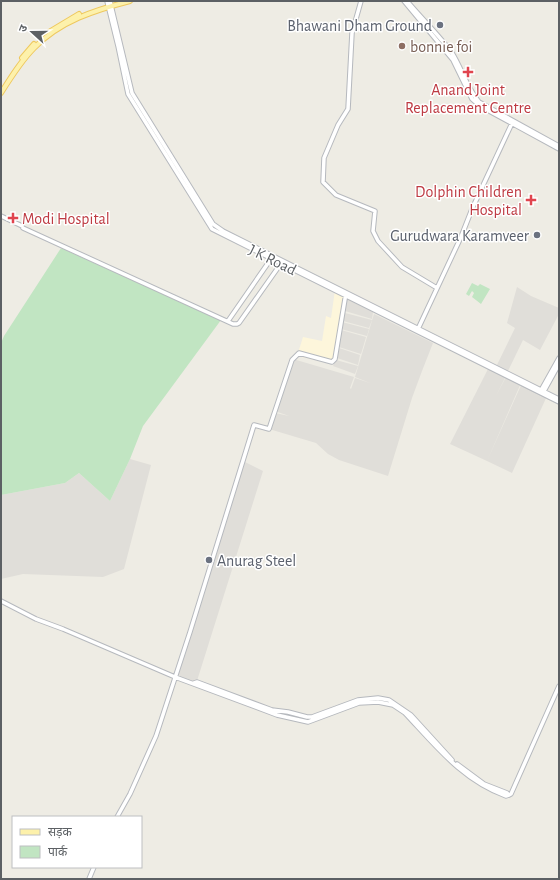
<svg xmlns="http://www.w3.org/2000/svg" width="560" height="880" viewBox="0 0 560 880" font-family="'Alegreya Sans','Noto Sans Devanagari',sans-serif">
	<rect width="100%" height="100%" fill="#eeece4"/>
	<path fill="#fdf6db" d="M335,290L345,295L334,364L297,356L303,337L322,341L326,316L331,318Z"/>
	<path fill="#e0ded9" d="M517,287L531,296L559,308V314L540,350L523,340L507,373L496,367L515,328L507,323Z
		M347,298L373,312L372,319L345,311Z
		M345,313L372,320L369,328L343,321Z
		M374,314L433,343L422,371L412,398L388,476L339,460L328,454L316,443L269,429L275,413L289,416L275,411L293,359L354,377L350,388L351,389L355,378L370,383L355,377Z
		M342,322L369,329L367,336L341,329Z
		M341,330L366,337L364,344L340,338Z
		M340,338L364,344L361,354L339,347Z
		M339,348L360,355L358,365L337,358Z
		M336,360L358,366L355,374L333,366Z
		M489,367L506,376L496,396L506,377L521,383L487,461L450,444Z
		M522,383L547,396L512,473L487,461Z
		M130,459L151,465L124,569L103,577L23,574L1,579V495L65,483L79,473L110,501Z
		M243,461L263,471L196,684L175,677Z"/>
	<path fill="#c1e5c2" d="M61,248L221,320L143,426L130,459L110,501L79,473L65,483L1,495V343L4,336Z
		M472,283L478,286L480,284L490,289L481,304L472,297L474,293L472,291L469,296L466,294Z"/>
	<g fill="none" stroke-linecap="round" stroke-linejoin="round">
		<defs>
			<path id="secondary" d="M107,1L118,46L128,94L212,229L559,402
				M110,1L132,93L213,224L223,231L559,399
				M361,1L352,33L348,109L338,125L324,158L323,182L336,195L375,211L373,231L378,241L402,267L437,288
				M404,1L453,60L472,99L480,106L559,149
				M407,1C421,18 439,35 452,53C462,69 467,88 479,102L559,146
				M1,216L22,226
				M23,228L233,324H237
				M228,321L273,256
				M237,324L239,323L282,262
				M418,329L461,237L472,209L513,121
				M540,392L559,358
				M543,393L559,364
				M1,601L36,619L63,629L175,677L277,715L308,722L359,703L378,702L393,705L405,713C436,746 462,780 506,796L509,795
				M194,683L197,682L272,710L288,712L307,717H312L358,700L378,698L389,700L411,715L452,760
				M457,764L484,784L507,793L509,795
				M509,795L511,794L559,686
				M117,817L130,794L156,736L190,632L254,425L269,429L292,360L299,353L332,362L335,359L346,293
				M89,879L94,867"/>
			<path id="primary" d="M49,32L79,14
				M22,58L34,44
				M1,93C11,77 21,61 34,48C60,21 95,10 130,1"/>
		</defs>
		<use href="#secondary" stroke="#b6b9be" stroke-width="5.5"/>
		<use href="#primary" stroke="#eec85e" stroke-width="6"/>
		<use href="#secondary" stroke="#fff" stroke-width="3.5"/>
		<use href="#primary" stroke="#fdf1ab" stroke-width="4"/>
	</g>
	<g fill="#6b7280" stroke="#fff" stroke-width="1.5">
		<circle cx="440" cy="25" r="4"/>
		<circle cx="537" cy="235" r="4"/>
		<circle cx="209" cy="560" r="4"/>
	</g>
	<circle fill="#8d6e63" stroke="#fff" stroke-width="1.5" cx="402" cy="46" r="4"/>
	<g fill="#e0444e" stroke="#fff" stroke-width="1.5">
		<path d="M466 66h4v4h4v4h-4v4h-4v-4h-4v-4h4z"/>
		<path d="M529 194h4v4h4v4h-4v4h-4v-4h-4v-4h4z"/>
		<path d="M11 212h4v4h4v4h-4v4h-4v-4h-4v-4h4z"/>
	</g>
	<g text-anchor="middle" stroke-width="3" stroke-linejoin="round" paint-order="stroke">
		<g font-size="16" fill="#5b616d" stroke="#fff" text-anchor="end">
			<text x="432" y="31">Bhawani Dham Ground</text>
			<text x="529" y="241">Gurudwara Karamveer</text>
			<text x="217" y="566" text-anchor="start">Anurag Steel</text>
		</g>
		<g font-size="16" fill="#785e54" stroke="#fff" text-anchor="start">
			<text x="410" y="52">bonnie foi</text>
		</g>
		<g font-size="16" fill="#be3a42" stroke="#fff">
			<text x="468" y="95">Anand Joint<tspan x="468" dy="18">Replacement Centre</tspan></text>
			<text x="522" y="197" text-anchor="end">Dolphin Children<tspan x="522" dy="18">Hospital</tspan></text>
			<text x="22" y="224" text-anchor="start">Modi Hospital</text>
		</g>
		<g font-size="16" fill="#5c6064" stroke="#fff">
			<text transform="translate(273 259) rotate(26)" y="6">J K Road</text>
		</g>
	</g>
	<rect width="560" height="880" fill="none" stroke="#5c6064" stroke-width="4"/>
	<rect x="12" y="816" width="130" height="52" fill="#ffffff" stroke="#bebfc1"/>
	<rect x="20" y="829" width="20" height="6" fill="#fdf1ab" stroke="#bebfc1"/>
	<text x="48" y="836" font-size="12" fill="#5c6064">सड़क</text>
	<rect x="20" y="846" width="20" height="12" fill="#c1e5c2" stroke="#bebfc1"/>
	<text x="48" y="856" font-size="12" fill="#5c6064">पार्क</text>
	<g transform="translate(32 32) rotate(291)" stroke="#ffffff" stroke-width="3" paint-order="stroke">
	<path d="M0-3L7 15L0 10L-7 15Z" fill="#5c6064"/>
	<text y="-6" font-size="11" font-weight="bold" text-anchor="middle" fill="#5c6064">उ</text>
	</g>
</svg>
